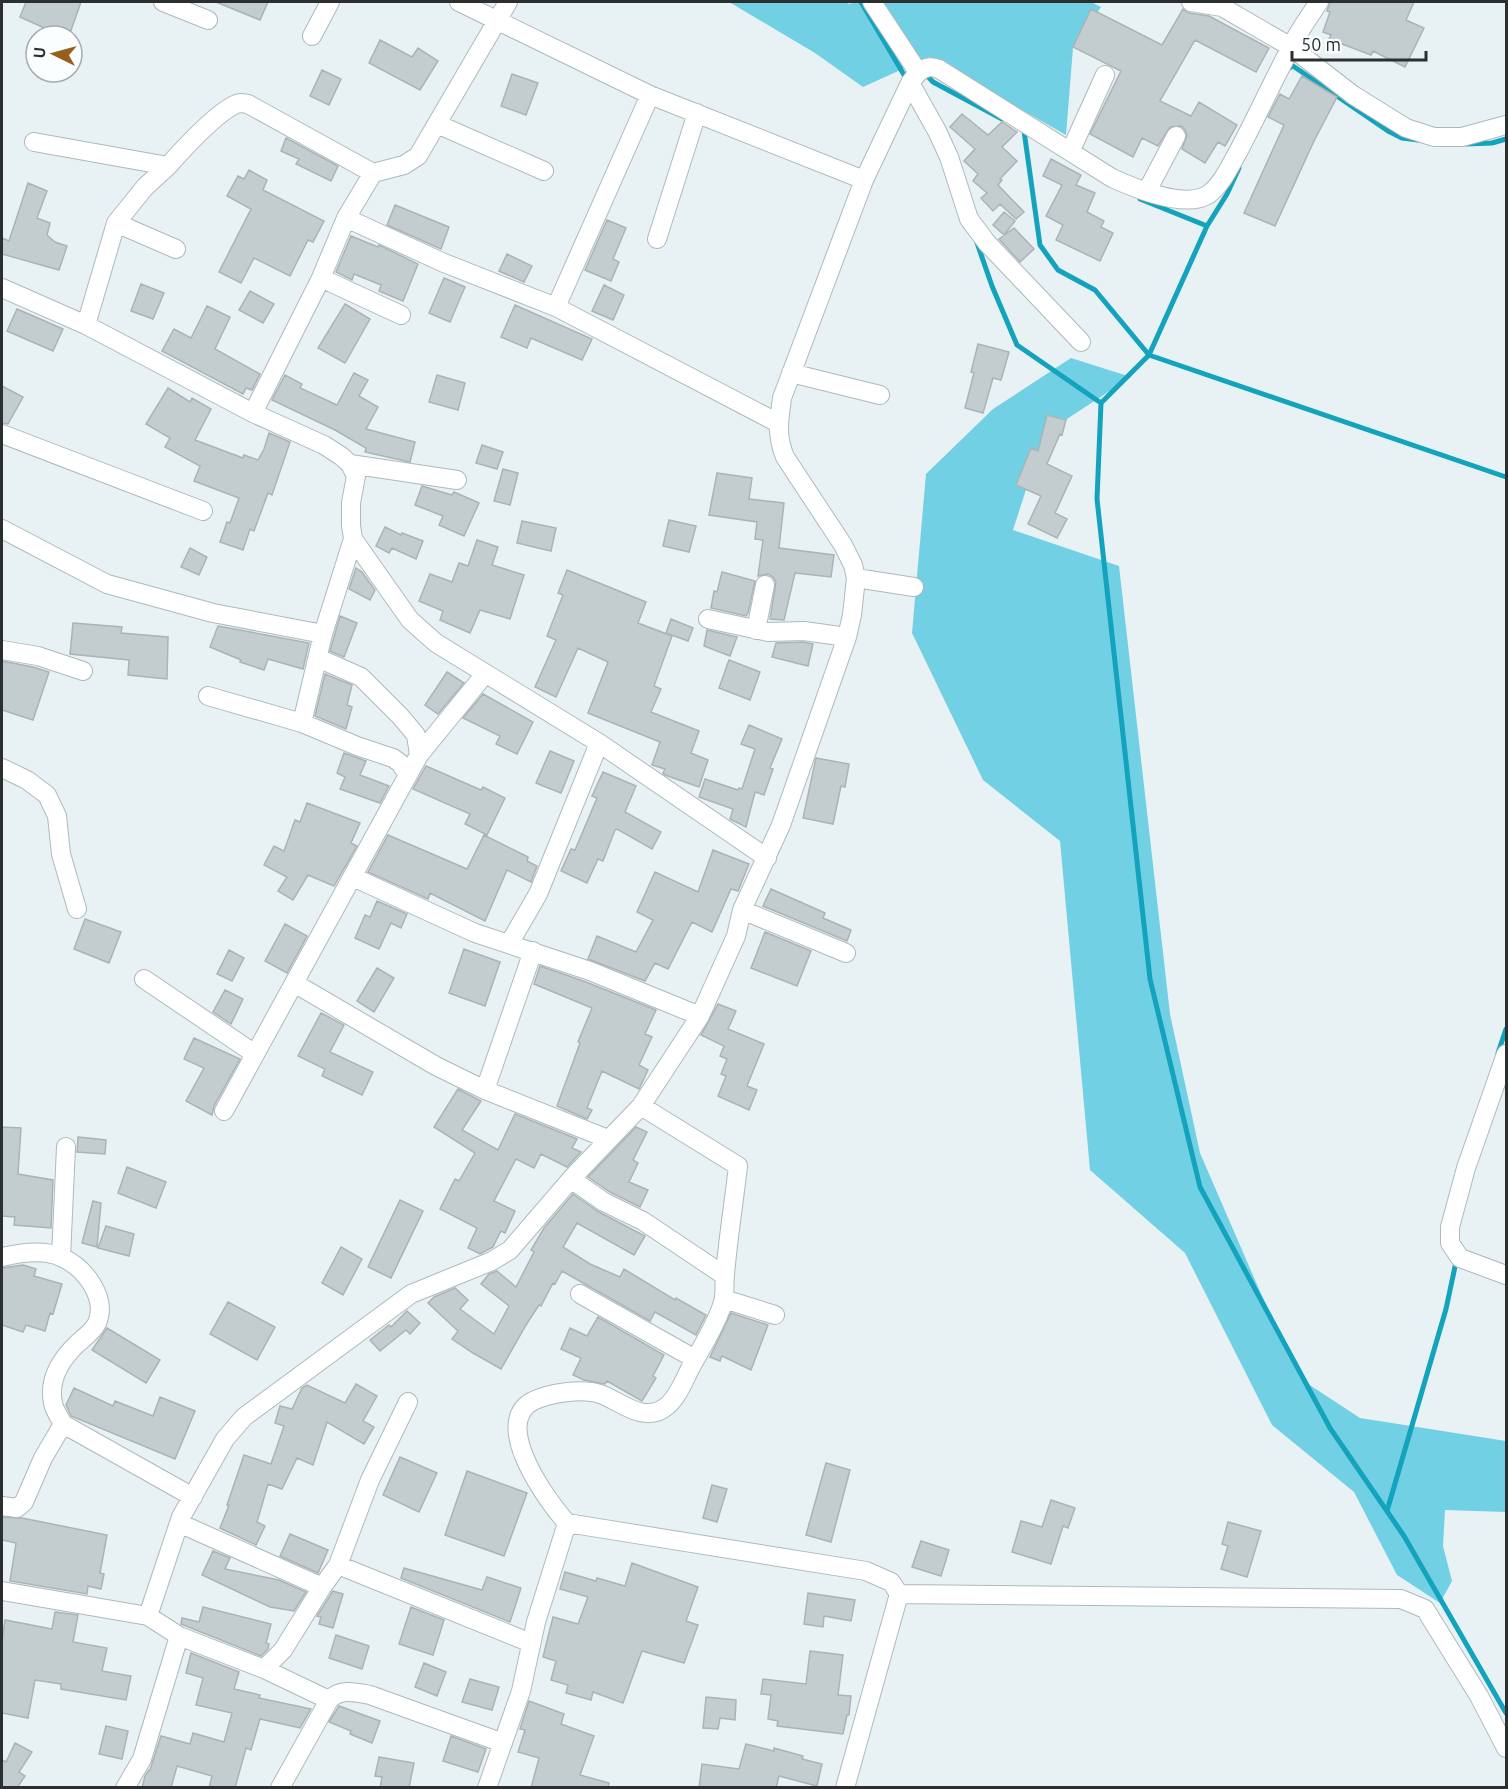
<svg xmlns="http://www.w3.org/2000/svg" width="1508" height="1789" viewBox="0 0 1508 1789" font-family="Ubuntu,sans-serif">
	<rect width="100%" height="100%" fill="#e8f2f4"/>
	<path fill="#72d0e5" d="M729,2H846L849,4L856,2H1091L1101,7L1073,48L1066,135L929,57L863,87L815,53Z
		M1071,358L1131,377L1044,434L1013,530L1119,566L1170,1014L1200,1153L1265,1303L1302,1380L1360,1418L1506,1441V1512L1445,1510L1443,1546L1452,1581L1440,1603L1397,1575L1354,1492L1272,1425L1185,1253L1090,1170L1060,841L983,780L912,633L926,474L993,409Z"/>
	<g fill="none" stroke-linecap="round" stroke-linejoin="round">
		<path stroke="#13a3bd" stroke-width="5" d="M861,2L907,80
			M1285,70L1293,66L1388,131L1402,138L1418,140
			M925,73L933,82L1002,119
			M1026,132L1024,131L1040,245L1058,270L1095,290L1149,355L1506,477
			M1466,144L1492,143L1506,139
			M1239,168L1227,194L1207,226L1149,355L1101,403L1097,499L1150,979L1200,1187L1330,1428L1404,1536L1506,1713
			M1140,199L1207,226
			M976,240L992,286L1017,345L1101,403
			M1498,1053L1506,1029
			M1387,1511L1446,1309L1456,1262"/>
	</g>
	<path fill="#c3cccf" stroke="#aab4b6" stroke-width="1.5" d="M26,2H81L69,36H47L49,30L20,17Z
		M216,2H268L260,20Z
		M1330,2H1414L1406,20L1424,28L1405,67L1373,51L1371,55L1329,39L1331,35L1323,32L1330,12L1327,11Z
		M1091,9L1162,45L1183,9L1189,13L1209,16L1269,48L1256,72L1195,40L1160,101L1191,116L1199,102L1237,125L1225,146L1218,142L1205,163L1182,149L1187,135L1185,130L1181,126L1170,127L1158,146L1142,138L1133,157L1090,134L1121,71L1073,47Z
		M380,40L412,57L418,48L438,61L420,90L369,63Z
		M322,70L341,79L329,105L310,96Z
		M512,74L538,83L526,115L501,106Z
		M1302,76L1337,97L1314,141L1275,226L1244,213L1284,125L1268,117L1280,94L1289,99Z
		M962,114L988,135L1002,122L1017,132L1002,147L1017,161L1000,179L1002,180L998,185L1024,212L1016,219L1000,204L993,211L981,198L987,193L973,181L978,174L964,161L975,149L950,127Z
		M286,138L338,166L331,181L296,164L299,159L281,151Z
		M1051,159L1081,175L1076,185L1095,193L1087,212L1104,221L1101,227L1113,233L1100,261L1056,240L1063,225L1046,216L1062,185L1043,176Z
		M249,170L267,180L263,190L324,221L313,242L308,240L290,276L254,258L241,283L219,272L251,209L227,196L238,176L244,179Z
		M28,183L47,191L37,218L50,223L47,235L55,242L67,246L59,270L2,254V238L9,241Z
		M395,205L449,227L441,249L387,225Z
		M1004,212L1015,221L1004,235L993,225Z
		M607,220L626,228L613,259L619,262L611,281L585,270Z
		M1014,228L1034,249L1020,262L999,239Z
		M351,236L378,247L379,245L418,264L403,301L379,291L381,285L354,274L352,280L336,272Z
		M507,254L532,266L524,282L499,271Z
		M444,278L465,287L450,322L429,313Z
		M141,284L164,293L153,319L131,311Z
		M604,285L624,295L613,320L592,311Z
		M250,291L274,304L263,323L239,310Z
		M345,304L370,319L345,363L318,348Z
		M515,305L592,339L582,360L531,338L527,348L501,337Z
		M207,306L230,317L215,349L260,374L252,390L246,388L243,394L162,351L174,329L191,338Z
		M17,309L63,329L53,351L7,331Z
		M978,344L1009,352L1001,380L993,378L983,413L965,408L974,373L971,372Z
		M354,373L368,380L359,396L378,407L366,429L415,442L410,462L365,452L366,448L335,430L272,400L285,375L302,384L300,388L337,405Z
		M437,375L465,383L458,410L429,402Z
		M2,386L23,397L8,424L2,423Z
		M168,388L190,402L192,398L211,409L195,440L243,458L244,455L258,460L264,449L269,433L290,442L272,495L268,493L254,531L250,529L243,550L220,542L227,522L230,523L239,498L194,481L200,466L165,447L170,438L146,424Z
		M1047,415L1066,420L1062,435L1060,434L1047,464L1072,476L1055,513L1067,519L1057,538L1028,524L1041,496L1016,485L1031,448L1038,451Z
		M482,445L503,452L497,469L476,463Z
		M503,469L518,473L510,505L494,501Z
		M717,473L752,478L749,499L784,503L779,548L834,555L831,577L795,573L784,620L770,619L776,582L773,577L768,574L758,576L763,540L755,539L757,522L709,515Z
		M422,486L452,495L454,492L479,503L464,536L439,525L443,516L415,505Z
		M669,520L696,526L689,552L663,546Z
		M522,521L556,528L551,551L517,543Z
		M385,527L401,535L402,533L423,541L416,559L392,548L389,553L376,546Z
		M477,540L498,547L492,565L524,575L510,619L480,610L470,633L440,620L443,611L419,601L430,574L452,582L459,563L468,566Z
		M190,548L207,557L199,575L181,567Z
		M356,568L362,572L375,590L370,600L349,589Z
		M567,570L646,602L638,623L672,636L654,686L661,689L651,712L699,731L691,753L708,760L699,787L665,775L663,773L665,769L652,765L660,742L588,713L608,662L578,648L556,697L535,687L556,640L547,636L563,595L558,593Z
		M722,572L755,581L748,613L746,616L711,608L714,591L717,592Z
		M340,616L357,623L344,657L330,651Z
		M671,619L693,628L688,641L666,633Z
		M73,623L122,627L121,633L168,637L167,679L128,675L129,660L70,654Z
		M218,626L309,643L303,669L268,659L264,670L240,662L241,660L210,647Z
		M707,630L737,637L730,656L704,646Z
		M803,642L813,644L808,666L772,657L776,643Z
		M729,660L760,672L750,700L719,688Z
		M2,661L33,667L49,672L33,720L2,710Z
		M447,672L464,683L438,714L425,705Z
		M325,674L352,685L347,705L352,707L346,729L315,716Z
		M483,694L533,722L517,754L496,744L500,736L463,718Z
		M749,725L782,739L770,768L773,769L764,795L755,792L746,827L730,819L733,809L699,797L705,779L738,790L739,788L742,789L755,749L741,744Z
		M550,751L574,761L561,793L536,783Z
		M344,753L366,761L360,775L389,786L380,803L340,789L345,777L337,773Z
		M816,758L849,764L845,787L841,786L833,824L803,818Z
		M426,766L481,790L483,787L505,798L487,835L465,824L470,814L413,789Z
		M603,772L636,786L625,812L661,832L652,849L617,829L615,830L603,861L598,859L587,883L561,871L571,849L575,850L597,798L592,796Z
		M307,803L360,823L351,843L357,846L334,886L308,875L293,900L278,891L287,877L264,865L274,846L284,851L295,820L300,822Z
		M388,835L467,869L484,835L528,857L527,861L537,866L531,882L507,870L485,921L430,893L428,899L368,872Z
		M713,850L749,864L738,891L731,889L712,932L692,922L668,969L655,963L645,981L588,959L597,936L636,952L653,920L637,912L655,872L698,892Z
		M771,889L825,913L823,918L851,930L847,941L763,906Z
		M377,901L407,914L401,928L391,923L379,949L355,938L365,915L370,917Z
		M85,919L121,932L109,963L74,949Z
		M285,924L307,936L287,973L265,961Z
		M765,932L811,951L797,986L751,968Z
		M464,949L500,962L485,1006L449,993Z
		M229,950L244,958L232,981L217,974Z
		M540,966L586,982L656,1010L645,1034L652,1037L639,1065L648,1070L639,1089L602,1071L587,1108L592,1110L587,1119L557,1106L580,1043L578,1042L592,1008L534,984Z
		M377,968L394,978L374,1012L357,1001Z
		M225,990L243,999L231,1024L213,1012Z
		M718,1004L736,1011L728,1029L764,1044L747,1086L757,1090L749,1110L718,1096L726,1076L721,1074L727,1059L720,1056L724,1046L701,1035Z
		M321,1013L344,1025L330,1052L373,1072L362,1095L322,1076L325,1069L298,1056Z
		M194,1038L240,1059L214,1106L212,1115L186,1101L204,1068L184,1059Z
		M458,1089L481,1101L462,1130L498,1150L515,1114L577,1139L572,1148L581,1152L567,1167L541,1154L534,1168L516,1159L494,1201L515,1211L505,1233L501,1231L493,1247L480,1254L468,1248L477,1228L440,1209L455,1179L459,1181L475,1153L434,1127Z
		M2,1127L21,1128L18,1174L53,1180L51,1228L14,1225L15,1217L2,1216Z
		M636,1127L647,1132L633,1160L638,1163L629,1182L648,1190L640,1207L610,1192L588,1177Z
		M78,1137L106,1140L105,1154L77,1152Z
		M127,1167L166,1182L156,1208L118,1193Z
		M573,1194L599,1212L645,1236L634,1255L577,1223L563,1247L590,1264L620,1277L624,1269L675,1300L676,1298L706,1315L696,1335L655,1312L650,1321L562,1271L555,1284L553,1283L541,1306L539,1305L526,1325L501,1369L473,1353L452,1339L458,1331L428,1303L434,1297L455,1288L468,1300L460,1309L494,1334L509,1306L481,1284L489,1274L497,1271L516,1287L534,1252L531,1250L544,1228Z
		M400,1200L423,1211L391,1278L368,1267Z
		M93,1201L101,1203L97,1247L82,1243Z
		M106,1226L134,1234L129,1256L98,1248Z
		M341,1247L362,1259L343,1295L322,1283Z
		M23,1265L36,1269L34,1276L62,1284L53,1314L50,1313L45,1331L26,1325L23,1332L2,1325V1268Z
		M228,1302L275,1327L257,1360L210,1334Z
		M407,1311L420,1323L410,1334L406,1330L380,1351L370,1340L389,1325L391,1327Z
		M731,1313L768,1325L751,1370L722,1356L720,1361L710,1357Z
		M598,1317L664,1355L653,1376L656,1378L642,1401L607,1381L605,1384L584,1380L573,1375L581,1358L561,1349L570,1328L587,1336Z
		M107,1328L160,1360L146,1383L92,1350Z
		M356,1384L377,1396L363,1421L374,1427L364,1444L327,1422L313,1465L297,1458L282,1489L268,1484L257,1522L265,1526L256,1545L220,1528L229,1505H227L244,1455L271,1464L284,1426L275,1423L280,1406L292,1409L302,1388L307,1385L345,1403Z
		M74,1388L113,1406L115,1401L153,1416L160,1397L195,1411L175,1459L71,1416L66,1405Z
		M400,1457L437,1473L419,1512L383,1495Z
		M826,1463L850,1470L831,1542L806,1535Z
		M467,1471L527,1493L504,1556L445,1535Z
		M712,1485L727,1489L717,1522L703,1518Z
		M1051,1500L1075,1508L1068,1528L1063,1526L1051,1564L1012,1552L1021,1521L1042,1527Z
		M2,1517L22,1518L107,1535L100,1573L104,1574L101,1589L88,1586L87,1594L10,1581L16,1543L2,1540Z
		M1228,1522L1261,1531L1247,1577L1221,1569L1228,1546L1222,1544Z
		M290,1534L328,1550L318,1573L280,1556Z
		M921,1541L949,1550L941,1576L912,1567Z
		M213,1551L230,1558L225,1569L279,1580L306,1592L294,1611L270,1607L202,1575Z
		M632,1563L698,1587L686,1621L698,1625L684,1663L642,1651L623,1703L593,1692L591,1700L566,1693L568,1685L551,1680L556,1661L543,1657L553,1617L578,1624L588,1597L560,1589L565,1572L596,1581L597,1578L625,1586Z
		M404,1568L482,1590L487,1577L521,1588L510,1622L401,1578Z
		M333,1591L343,1594L333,1628L319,1624L321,1617L317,1616Z
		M808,1593L855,1600L851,1621L824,1616L823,1627L804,1624Z
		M203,1607L271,1624L266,1643L269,1644L268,1649L261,1656L181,1624L182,1618L199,1622Z
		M411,1607L444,1620L433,1655L399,1644Z
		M55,1612L78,1615L73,1642L107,1648L102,1671L131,1676L126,1700L61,1689V1684L35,1680L28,1718L2,1713V1641L5,1620L52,1629Z
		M336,1635L369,1646L362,1669L329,1658Z
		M810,1651L843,1655L838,1695L851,1696L849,1715H847L843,1734L777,1726L778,1721L768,1719L771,1695L761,1694L763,1679L806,1684Z
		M191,1653L239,1672L234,1689L260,1695L259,1698L311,1709L300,1728L260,1719L251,1750L246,1748L235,1788H209L212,1776L177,1766L171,1788H142L145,1776L149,1770H150L161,1736L190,1744L193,1733L224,1742L232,1713L196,1705L203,1678L186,1673Z
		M424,1663L446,1672L437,1696L415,1687Z
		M470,1679L499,1687L492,1710L462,1702Z
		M706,1697L736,1700L735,1720L720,1718L718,1729L703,1728Z
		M529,1701L564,1714L561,1724L594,1736L580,1775L609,1783L608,1788H531L539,1758L518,1752L525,1730L520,1729Z
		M339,1706L380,1721L372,1743L350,1734L351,1731L329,1722Z
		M106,1726L128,1731L122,1759L99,1754Z
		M451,1736L486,1749L478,1772L443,1761Z
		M15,1743L32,1752L19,1772L25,1776L17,1788H2V1760L6,1762Z
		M746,1744L774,1751V1748L803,1756L802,1759L822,1764L817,1786L779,1776L776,1788H699L702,1764L739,1769Z
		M379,1757L414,1763L409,1788H380L382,1777L375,1776Z"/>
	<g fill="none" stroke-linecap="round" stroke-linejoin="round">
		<defs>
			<path id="minor" d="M163,2L208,20
				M459,2L650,95L864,180
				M872,2L918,72
				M1191,2L1222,7L1291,47L1353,95L1406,128L1434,137H1462L1506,125
				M312,36L330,2
				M910,83L937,131L949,157L969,219L987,243L1081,342
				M437,124L544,171
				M34,142L168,166C184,148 213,116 234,105C239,102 243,103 248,104L373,173
				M1071,150L1105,75
				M1147,191L1176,136
				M346,218L373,173L404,165L418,156L508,2
				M116,223L176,249
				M657,239L697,113
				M321,278L401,315
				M2,288L86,325L253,413L324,445L341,456L350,464L356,476L351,503V525L353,539L410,620L436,643L599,743L767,858
				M556,307L650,95
				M86,325L116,223L145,187L168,166
				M791,373L880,395
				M253,413L321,278L346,218L444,263L556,307L778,423
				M2,434L203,511
				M350,464L457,480
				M2,529L107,584L213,613L323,634
				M856,578L914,587
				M708,619L768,632L804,631L847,637
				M756,630L765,585
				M2,650L38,656L83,671
				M318,658L361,677L400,716L416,735L419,755L408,775
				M208,696L302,723
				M419,755L485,674
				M2,768L27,780L47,795L57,816L61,854L77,909
				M353,877L475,933L590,971L700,1016
				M742,910L846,953
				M509,944L538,894L599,743
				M144,979L255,1054
				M294,983L436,1066L485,1090L608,1139
				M1506,1054L1466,1168L1450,1227V1243L1460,1258L1506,1275
				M485,1090L533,951
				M641,1106L738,1166C734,1202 728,1238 725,1275C724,1282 725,1290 724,1297C722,1315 700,1350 691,1367C684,1380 678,1397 667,1406C644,1425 621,1401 600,1394C581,1388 550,1393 533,1401C490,1423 548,1502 567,1523L866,1571L891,1582L899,1594L845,1788
				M224,1111L408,775L400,763L393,758L357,746L302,723L323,634L353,539
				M571,1179L604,1202L643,1221L725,1276
				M2,1257C19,1253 44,1249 61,1257C84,1267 108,1297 97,1323C94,1330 84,1338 78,1343C61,1359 48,1379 53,1403C54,1410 60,1418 63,1424L193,1497
				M61,1257L66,1147
				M580,1294L695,1359
				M724,1299L775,1315
				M2,1506L17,1508L24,1502L43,1458L63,1424
				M179,1523L322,1587
				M338,1565L531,1643
				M2,1591L148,1616
				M899,1594L1401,1599L1425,1609L1479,1696L1506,1748
				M179,1636L264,1669L283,1650L322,1587L338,1565L370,1480L408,1402
				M264,1669L329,1700
				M125,1788L142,1759L179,1636L148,1616L181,1517L225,1439L244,1417L411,1294L492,1261L510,1250L571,1179L641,1106L700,1016L736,936L742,910L781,825L847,637L852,615L856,578L853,565L843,545L785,457C776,435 779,421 782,398L864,180L910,83C917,73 925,63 939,69L1112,178C1134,188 1186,210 1209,194C1222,184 1230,166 1238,152C1256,118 1272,83 1290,49C1298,32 1309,17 1319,2
				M280,1788L329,1700C340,1688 355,1692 370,1695L503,1743
				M487,1788L521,1691L536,1622L567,1523"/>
		</defs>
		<use href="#minor" stroke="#afb9bb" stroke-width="20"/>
		<use href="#minor" stroke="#fff" stroke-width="18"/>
	</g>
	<rect width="1508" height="1789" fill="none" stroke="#2b2f2f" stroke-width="6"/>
	<g transform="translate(54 54) rotate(275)"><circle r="28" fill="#fafeff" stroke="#a7abac" stroke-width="1.5"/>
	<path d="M0-4.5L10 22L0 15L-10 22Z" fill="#985e1c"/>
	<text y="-9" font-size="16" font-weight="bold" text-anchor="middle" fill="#2b2f2f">U</text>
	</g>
	<path d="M1292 51v9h134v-9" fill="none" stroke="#2b2f2f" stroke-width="3"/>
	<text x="1301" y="51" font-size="18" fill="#2b2f2f" stroke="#fafeff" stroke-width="4.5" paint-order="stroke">50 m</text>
</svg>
